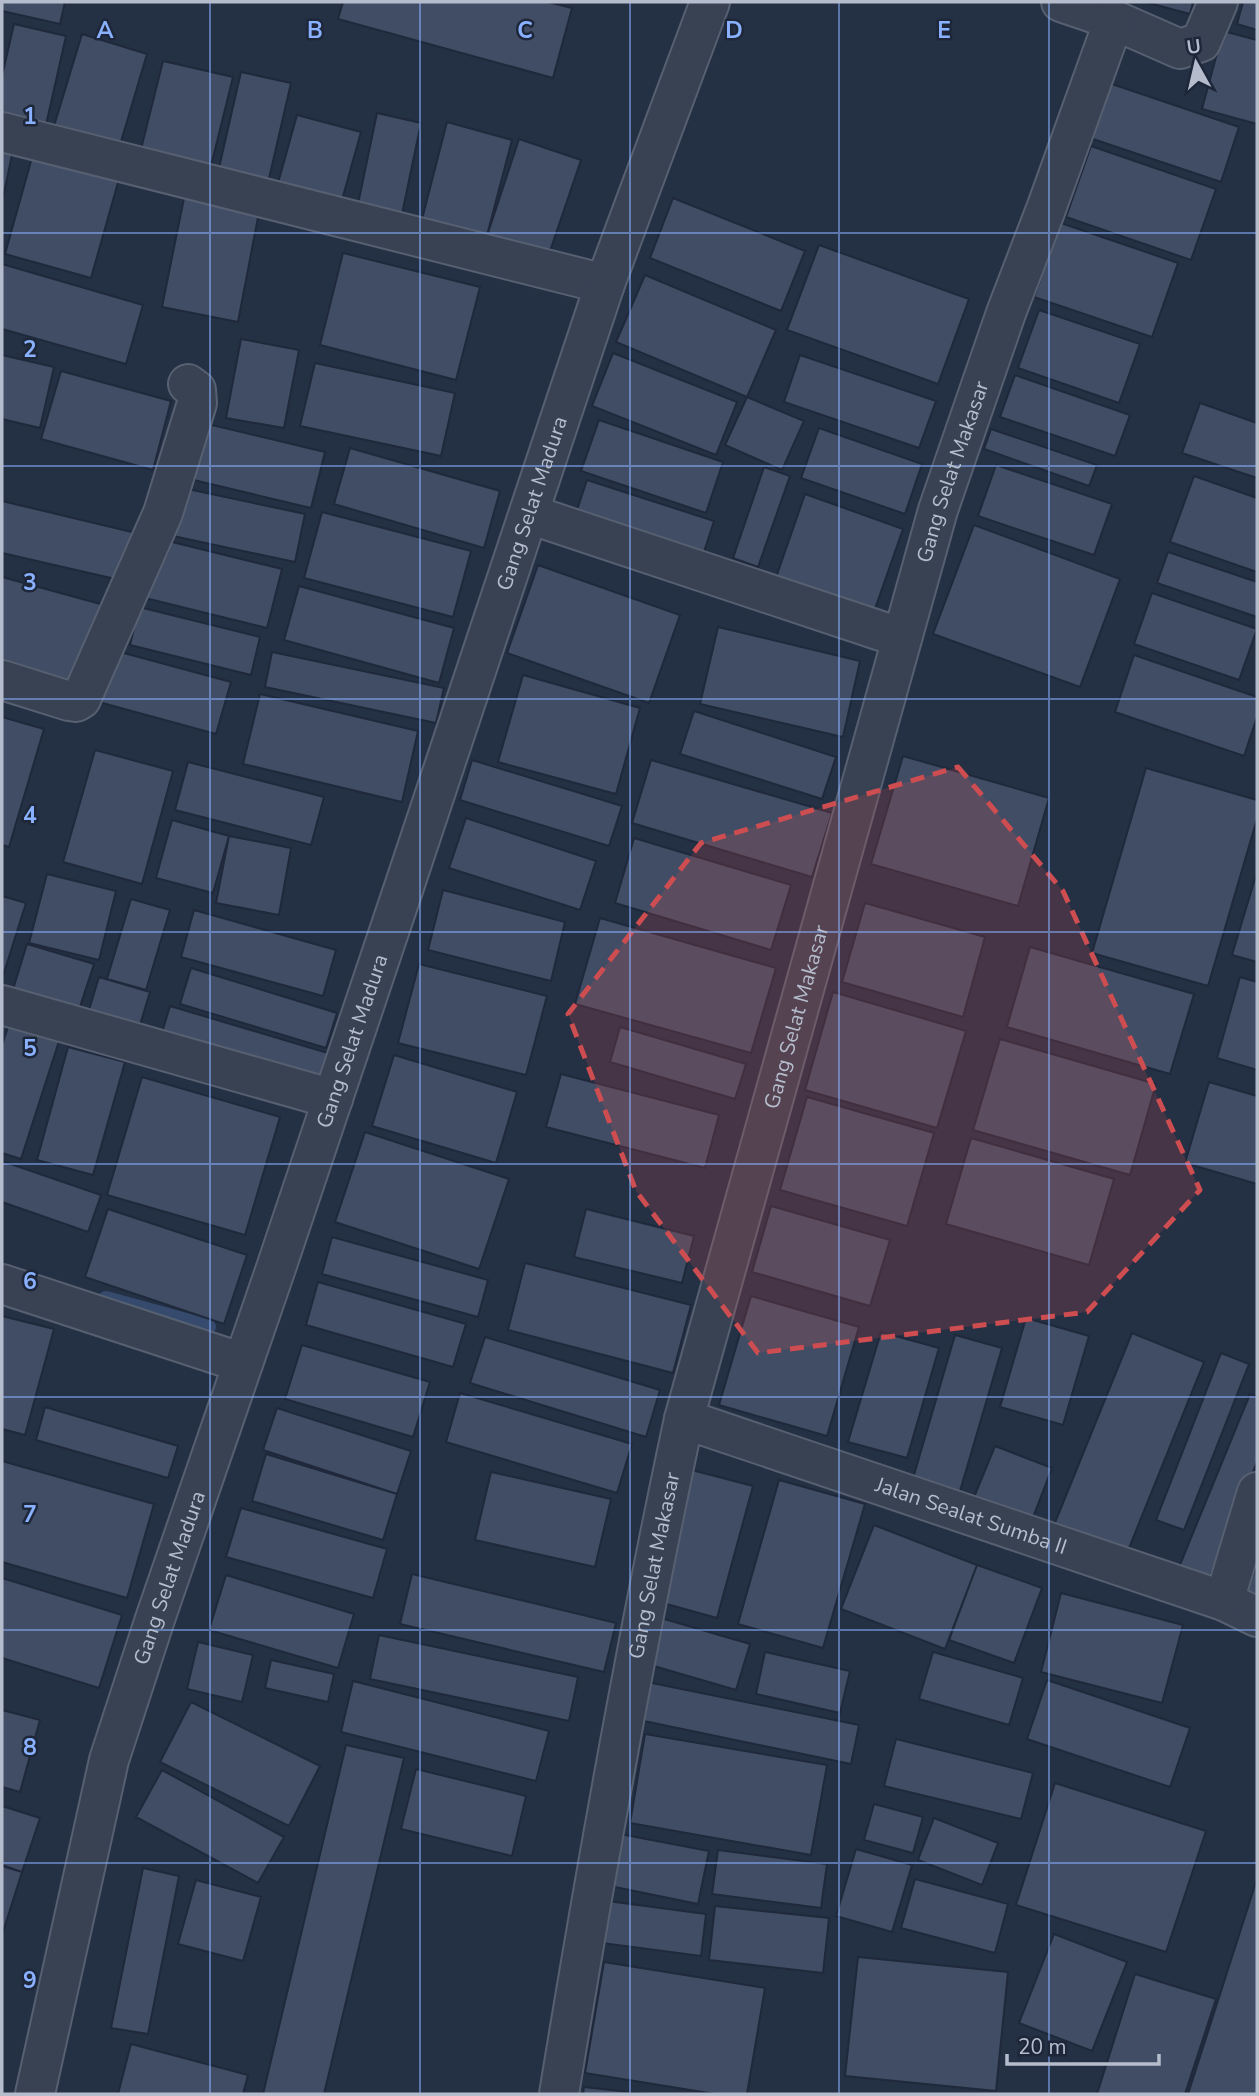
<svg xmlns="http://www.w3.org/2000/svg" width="1259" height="2096" viewBox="0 0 1259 2096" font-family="'Nunito Sans',sans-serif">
	<rect width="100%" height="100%" fill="#243044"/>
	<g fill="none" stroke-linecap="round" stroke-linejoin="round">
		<path stroke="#364a6d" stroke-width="16" d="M106,1299L208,1327"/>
	</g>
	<path fill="#404d64" stroke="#1f293b" stroke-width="2" d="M2,2H65L60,24L2,11Z
		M343,2H548L572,8L553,78L338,19Z
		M1145,2H1193L1190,14Z
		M1243,2H1257V30L1237,24Z
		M14,24L66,36L46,125L2,114V76Z
		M1223,31L1257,40V124L1202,109Z
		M82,34L147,54L120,145L54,126Z
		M163,61L233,77L211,166L141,149Z
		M241,72L291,83L268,183L218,172Z
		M1109,83L1239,127L1221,182L1090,138Z
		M377,113L421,123L402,214L358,204Z
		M297,115L361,132L342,200L278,183Z
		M447,122L512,140L486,239L421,223Z
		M519,139L581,160L547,260L486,239Z
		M1091,146L1216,189L1191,260L1066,217Z
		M2,148L13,150L2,203Z
		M33,154L119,179L91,278L5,254Z
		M184,198L259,212L238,322L162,307Z
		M673,198L805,251L781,311L650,258Z
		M1061,223L1178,263L1152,337L1034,297Z
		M819,245L969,299L938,384L787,330Z
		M343,253L480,287L456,380L320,345Z
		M2,264L143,305L126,364L2,329Z
		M645,275L776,330L747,397L616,342Z
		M1039,310L1140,344L1119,403L1018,368Z
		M241,339L299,350L284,428L226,418Z
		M613,353L737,402L716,455L592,406Z
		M2,355L54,367L40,428L2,419Z
		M800,355L936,401L919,448L784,402Z
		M315,363L455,393L441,456L300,426Z
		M61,371L171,401L153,470L41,439Z
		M1015,375L1130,415L1115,456L1000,417Z
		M747,397L804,421L782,470L725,445Z
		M1200,403L1257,423V478L1182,453Z
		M599,420L723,462L706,513L581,471Z
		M195,421L325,452L311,508L181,477Z
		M819,428L922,464L905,514L801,478Z
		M991,429L1097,465L1089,486L984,449Z
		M350,448L500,491L484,548L334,504Z
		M996,465L1112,504L1094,555L978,516Z
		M764,467L790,476L758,567L733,558Z
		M1194,476L1257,498V572L1170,542Z
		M587,480L714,521L704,552L577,510Z
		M183,488L305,514L295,562L173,536Z
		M805,494L903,529L870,623L772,589Z
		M2,501L136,533L124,581L2,553Z
		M322,512L471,551L453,617L304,578Z
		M974,525L1120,579L1080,687L933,634Z
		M160,539L282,569L267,628L145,598Z
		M1168,552L1257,582V617L1157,583Z
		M538,565L680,615L649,703L507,653Z
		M2,577L104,605L78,697L2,676Z
		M299,586L454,628L439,683L284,640Z
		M1152,593L1257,629L1239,680L1134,644Z
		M139,607L260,637L251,675L130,645Z
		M718,627L860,661L843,737L700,704Z
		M109,649L231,682L216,734L95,701Z
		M272,652L444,688L436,723L265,687Z
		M1134,655L1257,697V717L1244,756L1115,712Z
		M523,675L640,708L616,794L498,762Z
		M260,694L418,731L402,802L243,764Z
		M694,711L836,757L822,799L680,754Z
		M2,717L44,729L9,847L2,845Z
		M95,750L173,771L142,884L63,862Z
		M903,756L1049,798L1018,906L871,864Z
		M472,760L622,806L609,846L460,800Z
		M651,760L832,813L812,877L632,823Z
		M188,762L324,797L311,845L175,810Z
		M1146,768L1257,800V819L1208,986L1092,953Z
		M466,818L596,861L580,910L449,868Z
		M172,820L229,836L213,893L156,878Z
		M229,836L291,848L279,915L216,903Z
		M634,838L791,885L771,950L615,903Z
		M1257,872V962L1232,955Z
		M47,874L116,891L99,960L29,943Z
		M443,890L565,922L551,981L428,950Z
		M2,896L26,903L2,979Z
		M131,899L170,910L146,990L107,979Z
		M865,903L985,937L963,1017L842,982Z
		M194,910L336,950L323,996L181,957Z
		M600,918L776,968L751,1053L575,1004Z
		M27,944L94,964L76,1019L10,999Z
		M1030,947L1194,994L1170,1074L1007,1027Z
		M419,964L547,996L526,1075L398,1043Z
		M191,968L337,1013L326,1048L180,1004Z
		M99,977L150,992L136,1038L85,1023Z
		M1240,977L1257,982V1070L1217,1058Z
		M833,992L966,1031L937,1128L805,1090Z
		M170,1006L331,1054L321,1087L160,1039Z
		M10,1021L60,1038L21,1159L2,1153V1045Z
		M620,1027L746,1064L735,1099L610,1062Z
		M1000,1039L1156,1084L1130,1175L973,1130Z
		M68,1047L125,1062L93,1175L37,1160Z
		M394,1055L517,1092L496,1163L372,1126Z
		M561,1074L719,1115L705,1168L546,1127Z
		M142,1077L280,1117L245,1235L107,1195Z
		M1209,1082L1257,1096V1184L1185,1163Z
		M807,1097L934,1133L907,1226L780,1190Z
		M365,1132L509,1179L479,1269L335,1222Z
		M971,1138L1114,1179L1089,1265L946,1224Z
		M2,1161L101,1195L88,1232L2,1202Z
		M771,1206L890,1240L870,1306L752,1272Z
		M108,1209L247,1255L224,1324L85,1277Z
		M586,1209L694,1236L682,1283L574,1257Z
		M332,1237L488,1280L478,1317L322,1274Z
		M525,1263L691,1305L673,1373L508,1330Z
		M318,1282L466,1324L453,1367L306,1325Z
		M751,1296L859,1327L827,1436L719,1405Z
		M2,1316L54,1329L25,1435L2,1429Z
		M1026,1318L1089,1336L1063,1425L1000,1407Z
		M881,1332L939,1348L907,1458L848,1442Z
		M1132,1333L1204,1362L1127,1553L1054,1525Z
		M955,1335L1002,1348L958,1498L911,1485Z
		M485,1337L660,1390L646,1437L470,1383Z
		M302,1345L430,1382L413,1437L285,1399Z
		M1221,1353L1249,1364L1184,1530L1156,1520Z
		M460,1393L632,1444L617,1493L446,1442Z
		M1250,1394L1257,1397V1462L1207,1584L1177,1572Z
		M45,1407L178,1446L168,1478L36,1440Z
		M277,1408L411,1451L397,1494L263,1450Z
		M995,1446L1052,1468L1030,1525L972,1502Z
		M266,1454L397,1494L383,1540L252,1501Z
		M2,1461L154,1504L127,1598L2,1562Z
		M688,1469L753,1486L717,1618L652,1600Z
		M491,1472L611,1499L595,1567L475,1540Z
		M779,1480L865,1504L823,1648L738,1624Z
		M241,1508L387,1549L373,1598L226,1557Z
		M874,1525L977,1565L945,1649L841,1609Z
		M977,1565L1042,1588L1014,1663L949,1640Z
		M1257,1565V1611L1241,1605Z
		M412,1574L616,1623L604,1672L400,1624Z
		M226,1575L354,1614L338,1668L209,1630Z
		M2,1578L122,1615L99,1688L2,1658Z
		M1061,1593L1183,1625L1162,1703L1041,1672Z
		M654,1616L750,1644L736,1690L640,1662Z
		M379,1635L578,1677L569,1721L370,1679Z
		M198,1642L253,1655L242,1702L187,1689Z
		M765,1652L850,1671L840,1713L756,1694Z
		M933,1652L1023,1678L1009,1725L919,1699Z
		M271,1660L334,1674L328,1702L265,1688Z
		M1047,1680L1190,1728L1170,1787L1027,1739Z
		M353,1681L549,1731L536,1781L341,1732Z
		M647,1682L859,1725L851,1764L639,1720Z
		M191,1702L320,1766L289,1826L160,1762Z
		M2,1710L40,1720L20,1792L2,1787Z
		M645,1734L827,1765L811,1855L630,1823Z
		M896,1739L1033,1773L1021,1819L884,1786Z
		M346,1745L404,1758L324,2094H263Z
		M416,1769L526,1796L512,1856L401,1829Z
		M162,1770L284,1837L258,1883L136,1817Z
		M1055,1783L1206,1831L1166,1952L1016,1905Z
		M874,1804L923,1817L913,1853L864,1840Z
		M2,1806L40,1818L22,1872L2,1865Z
		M934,1818L998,1843L982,1885L918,1860Z
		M620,1834L709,1851L698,1904L610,1886Z
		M856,1849L912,1865L892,1932L836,1916Z
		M718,1850L827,1864L821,1908L712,1894Z
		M2,1866L22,1872L2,1935Z
		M143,1868L179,1876L148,2034L111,2028Z
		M915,1879L1008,1904L995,1953L901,1928Z
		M1257,1879V2094H1188Z
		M196,1880L261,1897L243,1961L178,1944Z
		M600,1900L706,1914L701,1956L594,1942Z
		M715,1906L829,1918L823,1973L709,1960Z
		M1054,1934L1127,1962L1092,2051L1019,2023Z
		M858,1957L1008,1972L996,2091L845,2076Z
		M604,1962L765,1988L747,2094H715L585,2073Z
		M1135,1974L1216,1999L1185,2094H1097Z
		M131,2044L248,2075L243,2094H118Z
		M584,2087L647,2094H583Z"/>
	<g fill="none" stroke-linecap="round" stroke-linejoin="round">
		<defs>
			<g id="street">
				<path d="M1061,2L1114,20L1180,49L1201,42L1218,2"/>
				<path d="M2,132L605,284"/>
				<path d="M529,514L902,638"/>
				<path d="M2,680L69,701L76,702L81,699L163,513L197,403L196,390L188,384"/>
				<path d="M2,1005L333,1099"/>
				<path d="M2,1284L243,1363"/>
				<path id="s1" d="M684,1419L1224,1601L1257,1617"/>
				<path d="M1224,1601L1257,1492"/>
				<path id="s2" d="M35,2094L109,1760L155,1619L276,1268L407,878L605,284L710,2"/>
				<path id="s3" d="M559,2094C596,1868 636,1643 684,1419L938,510L1006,313L1046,209L1114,20"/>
			</g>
		</defs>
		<use href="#street" stroke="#566071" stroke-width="42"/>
		<use href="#street" stroke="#384253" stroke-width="38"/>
	</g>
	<path fill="#ce4d51" fill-opacity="0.2" stroke="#ce4d51" stroke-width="5" stroke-dasharray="14 9" stroke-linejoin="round" d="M958,767L1063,891L1200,1190L1087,1312L758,1353L636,1191L568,1014L701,843Z"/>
	<path fill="none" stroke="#89b1ff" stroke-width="2" stroke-opacity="0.55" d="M210,2V2094M420,2V2094M630,2V2094M839,2V2094M1049,2V2094M2,233H1257M2,466H1257M2,699H1257M2,932H1257M2,1164H1257M2,1397H1257M2,1630H1257M2,1863H1257"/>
	<g text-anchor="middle" stroke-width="5" stroke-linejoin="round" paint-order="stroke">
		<g font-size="21" fill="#b5bdcd" stroke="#1d2739">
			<text dy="7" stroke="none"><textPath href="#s3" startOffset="1671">Gang Selat Makasar</textPath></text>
			<text dy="7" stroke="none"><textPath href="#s2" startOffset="1668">Gang Selat Madura</textPath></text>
			<text dy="7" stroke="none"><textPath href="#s3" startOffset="1104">Gang Selat Makasar</textPath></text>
			<text dy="7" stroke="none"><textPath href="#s2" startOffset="1101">Gang Selat Madura</textPath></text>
			<text dy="7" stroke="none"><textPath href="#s1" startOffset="303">Jalan Sealat Sumba II</textPath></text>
			<text dy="7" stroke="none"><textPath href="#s3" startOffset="537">Gang Selat Makasar</textPath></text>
			<text dy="7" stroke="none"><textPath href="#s2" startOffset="534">Gang Selat Madura</textPath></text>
		</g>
	</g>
	<g font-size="23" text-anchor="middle" font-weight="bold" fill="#89b1ff" stroke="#1d2739" stroke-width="5" stroke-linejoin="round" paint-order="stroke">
		<text x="105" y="38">A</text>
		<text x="315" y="38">B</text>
		<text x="525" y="38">C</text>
		<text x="734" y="38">D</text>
		<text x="944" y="38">E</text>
		<text x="30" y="124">1</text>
		<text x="30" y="357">2</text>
		<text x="30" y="590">3</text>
		<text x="30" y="823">4</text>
		<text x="30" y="1056">5</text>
		<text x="30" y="1289">6</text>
		<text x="30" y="1522">7</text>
		<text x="30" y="1755">8</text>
		<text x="30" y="1988">9</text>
	</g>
	<rect width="1259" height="2096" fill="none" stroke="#b5bdcd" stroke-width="7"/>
	<g transform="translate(1196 63) rotate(352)" stroke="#1d2739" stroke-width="5" paint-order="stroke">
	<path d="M0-5L12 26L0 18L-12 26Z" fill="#b5bdcd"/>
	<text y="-10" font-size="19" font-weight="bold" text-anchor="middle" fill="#b5bdcd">U</text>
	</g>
	<path d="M1007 2054v10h152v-10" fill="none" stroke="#b5bdcd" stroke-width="3.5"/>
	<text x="1018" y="2054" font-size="21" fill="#b5bdcd" stroke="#1d2739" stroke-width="5" paint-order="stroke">20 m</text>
</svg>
